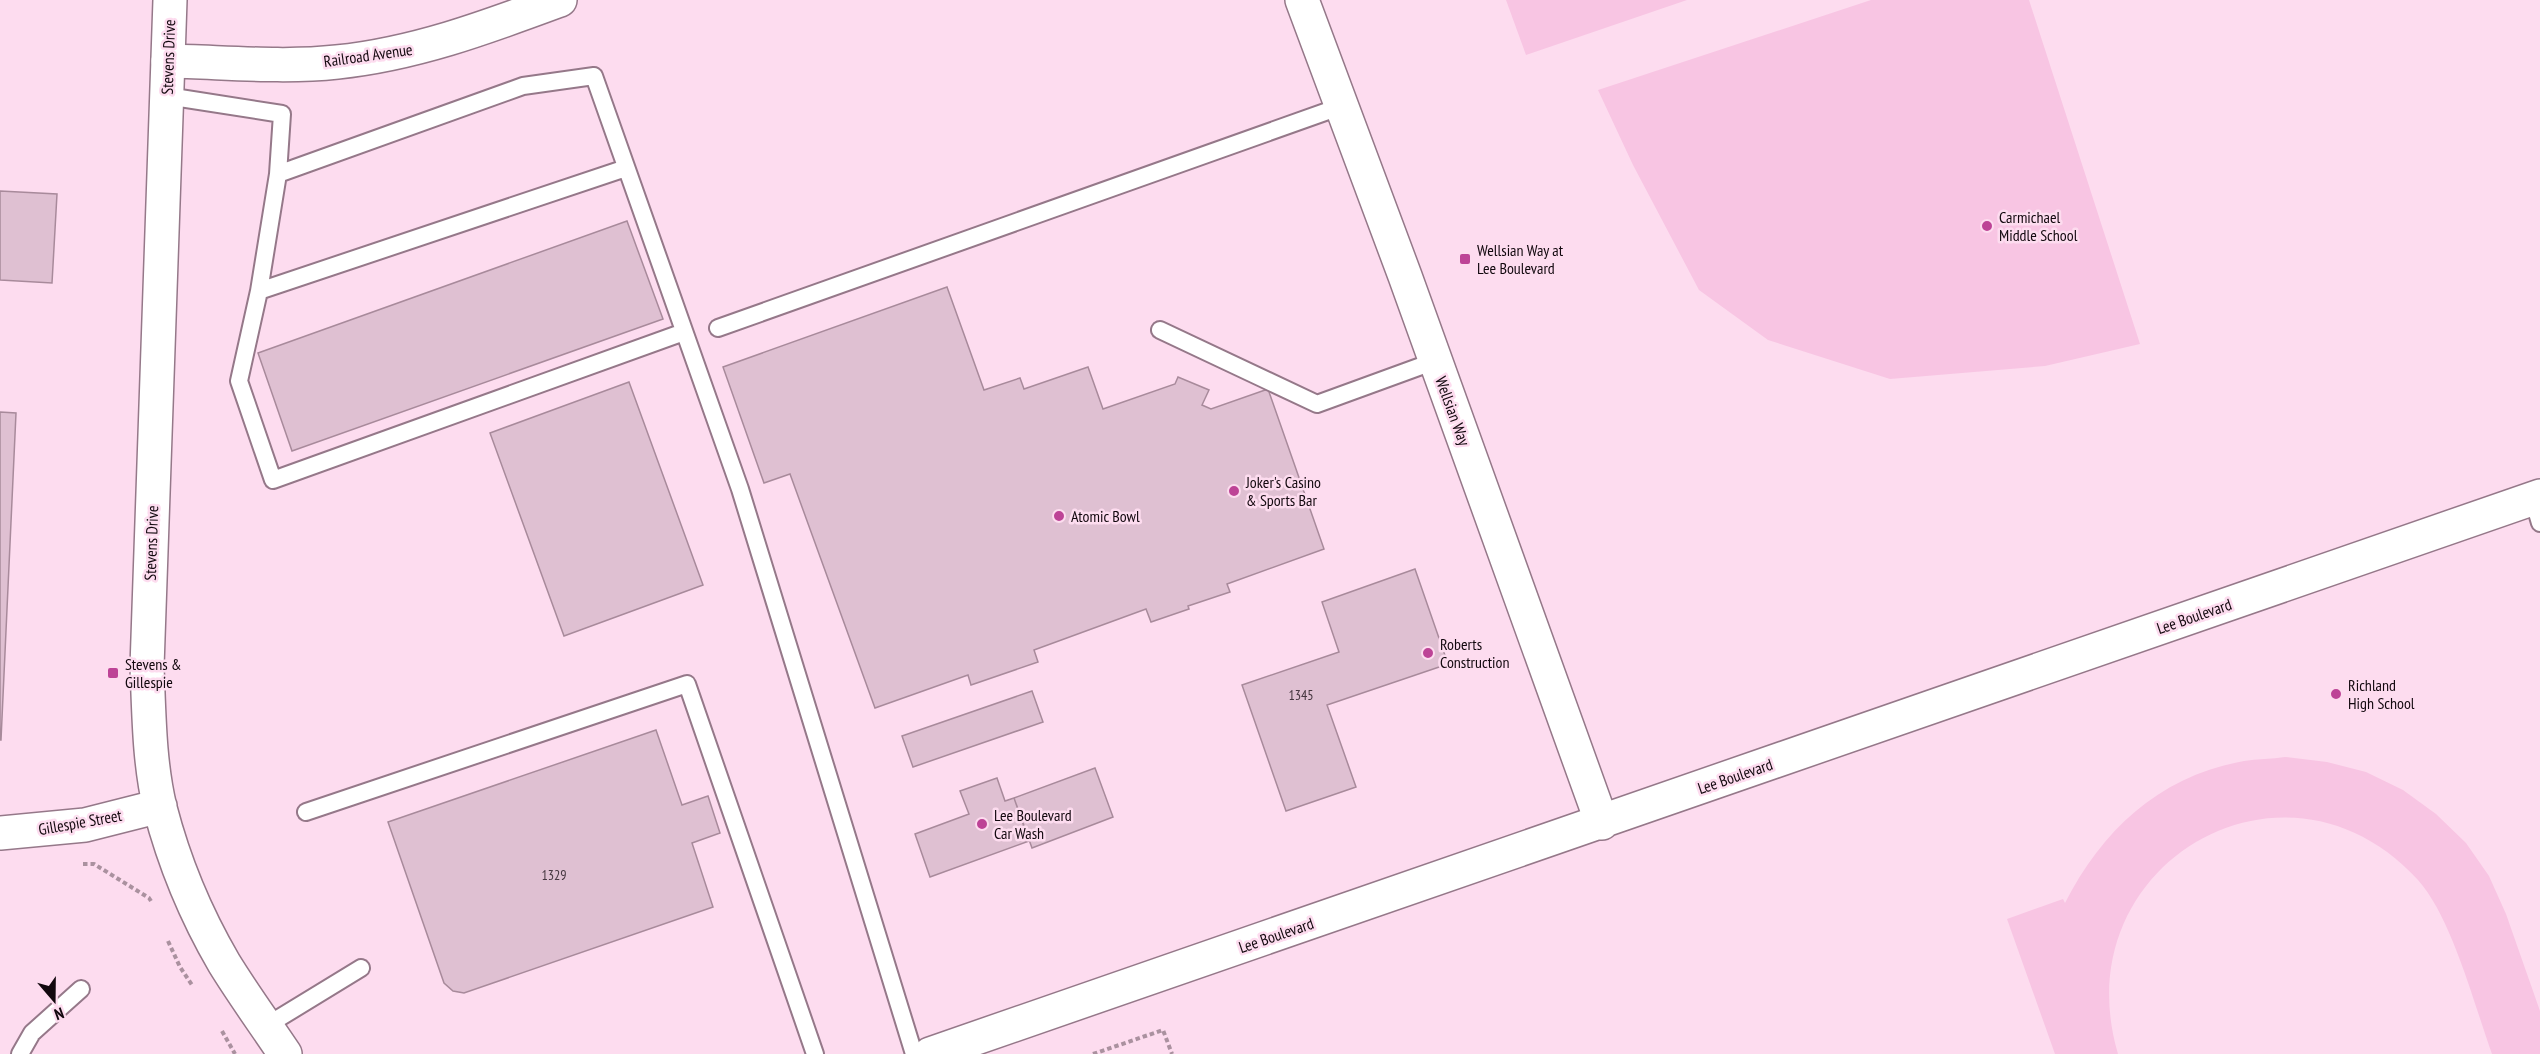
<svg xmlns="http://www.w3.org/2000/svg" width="2540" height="1054" viewBox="0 0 2540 1054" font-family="'PT Sans Narrow',sans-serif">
	<rect width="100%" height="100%" fill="#fddcef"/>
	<path fill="#f8c5e3" d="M1506,0H1687L1526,55Z
		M1871,0H2029L2140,344L2045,366L1890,379L1768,340L1699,290L1633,165L1598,90Z
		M2285,757L2327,762L2366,772L2403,790L2436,814L2466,843L2489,876L2506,914L2540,1011V1054H2492C2474,1004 2452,918 2418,880C2285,734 2062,865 2118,1054H2055L2007,919L2063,899L2065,903C2103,829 2160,776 2244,761C2257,759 2272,759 2285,757Z"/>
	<path fill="#dfc0d2" stroke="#a88a9b" stroke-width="1.5" d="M0,191L57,194L52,283L0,280Z
		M627,221L663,319L292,451L258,353Z
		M947,287L984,390L1020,378L1024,389L1088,367L1103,409L1175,384L1178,377L1209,390L1202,405L1211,409L1268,389L1324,549L1227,584L1230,592L1188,606L1189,609L1151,622L1146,609L1034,650L1038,662L971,685L968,675L875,708L790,474L764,483L723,367Z
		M629,382L703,585L564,636L490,433Z
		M0,412L16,413L1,740H0Z
		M1415,569L1448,664L1327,705L1356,787L1286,811L1242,685L1339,652L1322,602Z
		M1032,691L1043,722L913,767L902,736Z
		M656,730L682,805L708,796L720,833L692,843L713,907L464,993L453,991L444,983L388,822Z
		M1095,768L1113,817L1032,848L1014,798Z
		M997,778L1005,801L1014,798L1029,841L930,877L915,834L969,814L960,791Z"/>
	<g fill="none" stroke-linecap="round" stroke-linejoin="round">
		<defs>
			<path id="lane" d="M167,96L282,114L278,174L259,291L239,381L273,480L684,332
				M278,174L523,86L594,76L740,489L914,1054
				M259,291L626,168
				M718,328L1342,106
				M1160,330L1317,404L1435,361
				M2533,499L2540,523
				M306,812L687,684L815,1054
				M266,1026L361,968
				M20,1054L32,1033L81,989"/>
			<path id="street" d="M168,61C222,62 284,68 337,62C415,54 487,27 560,0"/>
			<path id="secondary" d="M170,0L147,667C149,714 149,762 160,808C174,862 196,915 224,963C243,994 265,1024 285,1054
				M1302,0L1405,276L1602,823
				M0,833L85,825L160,806
				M930,1054L2540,496"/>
		</defs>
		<use href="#lane" stroke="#957889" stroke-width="20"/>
		<use href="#street" stroke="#957889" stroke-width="36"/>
		<use href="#secondary" stroke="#957889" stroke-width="36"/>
		<path stroke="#aa919f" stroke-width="4" stroke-dasharray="4.5 3" stroke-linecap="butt" d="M83,864H94L149,898L151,901
			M168,941L180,967L192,985
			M222,1031L235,1054
			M1093,1054L1163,1030L1172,1054"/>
		<use href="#lane" stroke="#fff" stroke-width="16"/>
		<use href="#street" stroke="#fff" stroke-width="33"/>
		<use href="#secondary" stroke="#fff" stroke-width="33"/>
	</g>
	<g fill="#bd4396" stroke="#fddcef" stroke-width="2">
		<circle cx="1987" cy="226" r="6"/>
		<rect x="1459" y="253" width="12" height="12" rx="3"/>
		<circle cx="1234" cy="491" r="6"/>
		<circle cx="1059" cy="516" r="6"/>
		<circle cx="1428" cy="653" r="6"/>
		<rect x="107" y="667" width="12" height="12" rx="3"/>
		<circle cx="2336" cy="694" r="6"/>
		<circle cx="982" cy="824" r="6"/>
	</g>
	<g text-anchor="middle" stroke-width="5" stroke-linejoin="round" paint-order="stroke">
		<g font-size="14" fill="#45363f">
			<text x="1301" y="700">1345</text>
			<text x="554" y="880">1329</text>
		</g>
		<g font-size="16" fill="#12080e" stroke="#fddcef">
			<text transform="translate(368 55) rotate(-8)" y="6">Railroad Avenue</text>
			<text transform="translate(168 57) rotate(-88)" y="6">Stevens Drive</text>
			<text transform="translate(1453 411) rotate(70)" y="6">Wellsian Way</text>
			<text transform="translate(151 543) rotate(-88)" y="6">Stevens Drive</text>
			<text transform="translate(2194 616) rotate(-19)" y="6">Lee Boulevard</text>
			<text transform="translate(1735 776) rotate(-19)" y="6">Lee Boulevard</text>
			<text transform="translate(80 822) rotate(-10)" y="6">Gillespie Street</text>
			<text transform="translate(1276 935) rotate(-19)" y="6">Lee Boulevard</text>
		</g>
		<g font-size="16" fill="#12080e" stroke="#fddcef" text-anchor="start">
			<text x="1999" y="223">Carmichael<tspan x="1999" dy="18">Middle School</tspan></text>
			<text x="1477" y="256">Wellsian Way at<tspan x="1477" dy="18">Lee Boulevard</tspan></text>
			<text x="1246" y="488">Joker's Casino<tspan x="1246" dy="18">&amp; Sports Bar</tspan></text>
			<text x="1071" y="522">Atomic Bowl</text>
			<text x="1440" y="650">Roberts<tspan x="1440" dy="18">Construction</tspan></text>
			<text x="125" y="670">Stevens &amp;<tspan x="125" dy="18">Gillespie</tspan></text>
			<text x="2348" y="691">Richland<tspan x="2348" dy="18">High School</tspan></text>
			<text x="994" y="821">Lee Boulevard<tspan x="994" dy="18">Car Wash</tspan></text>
		</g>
	</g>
	<g transform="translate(54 1000) rotate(160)" stroke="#fddcef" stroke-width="4.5" paint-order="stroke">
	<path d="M0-4.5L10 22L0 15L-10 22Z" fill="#12080e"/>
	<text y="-9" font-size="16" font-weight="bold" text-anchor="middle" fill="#12080e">N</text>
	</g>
</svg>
